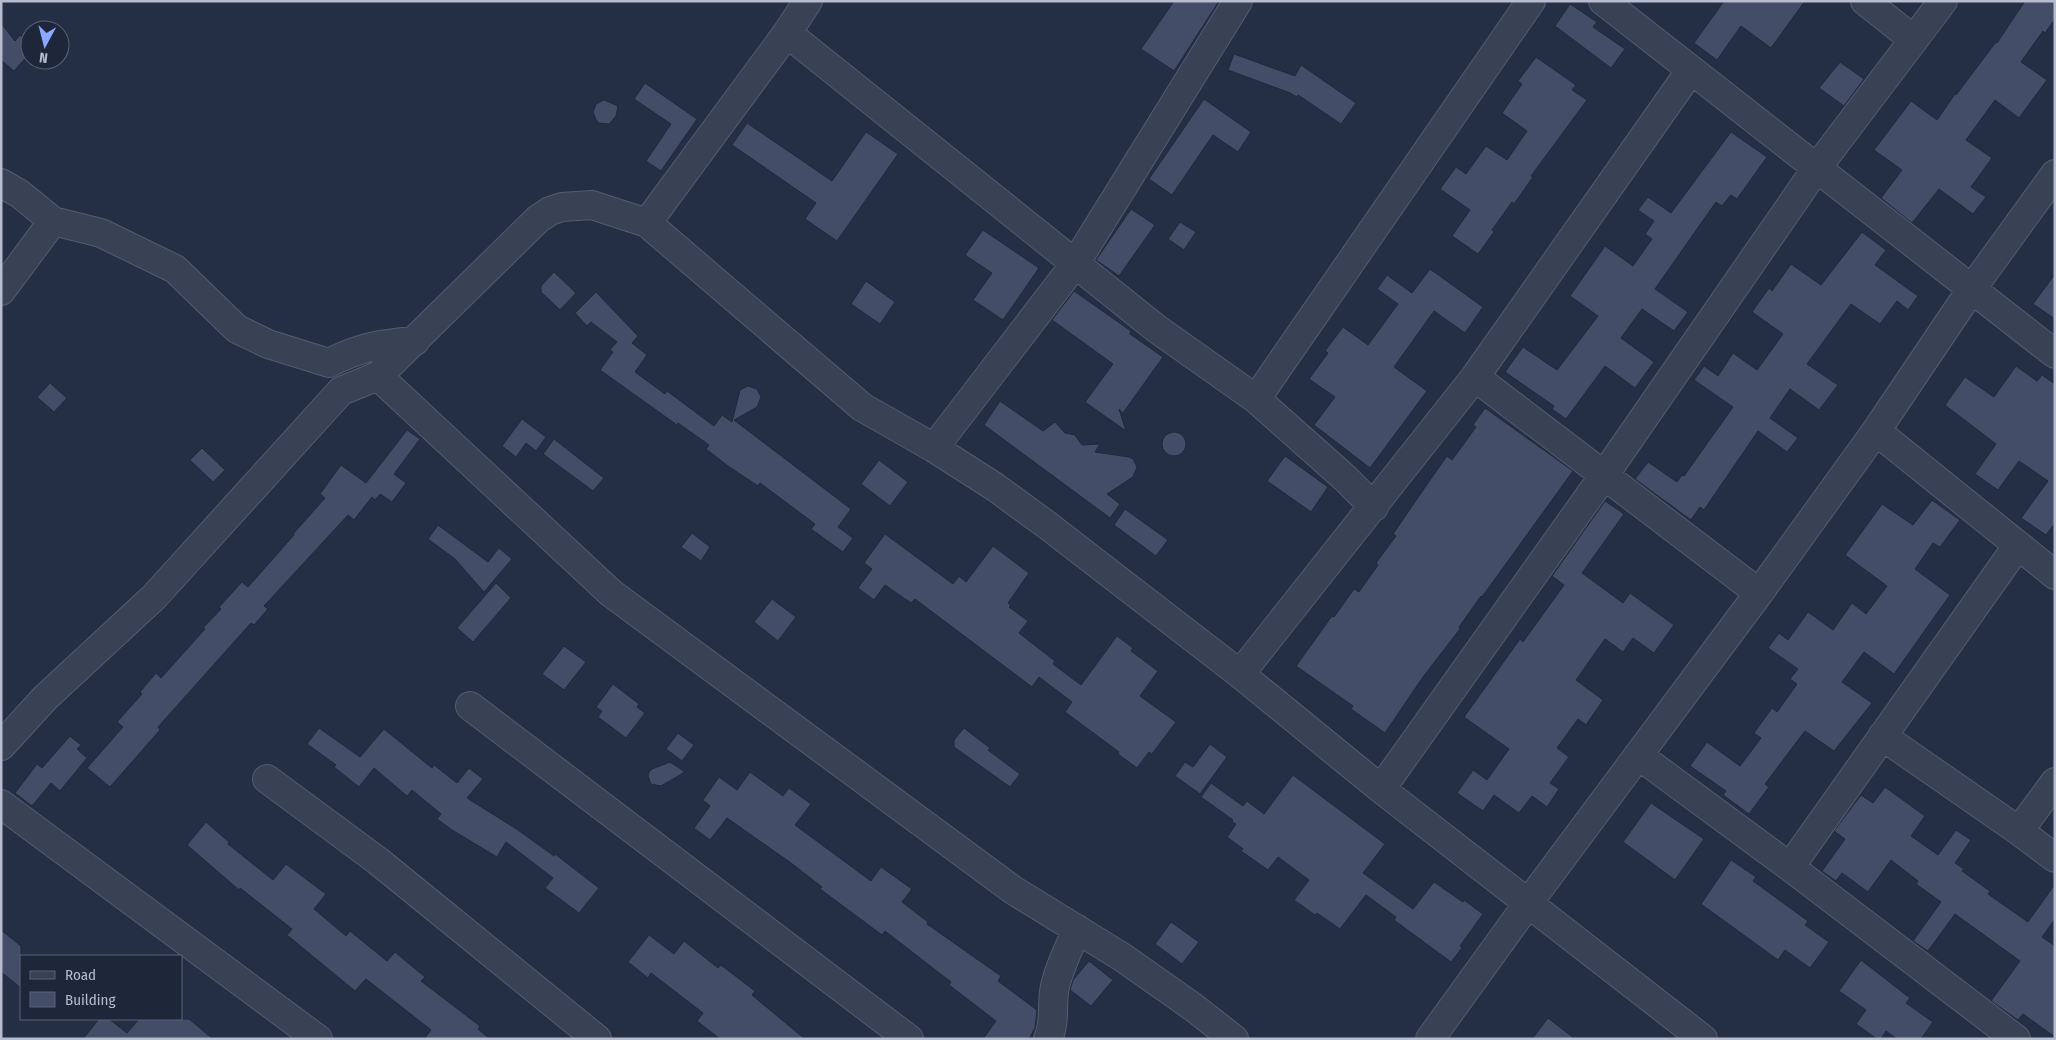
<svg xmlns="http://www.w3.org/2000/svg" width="2056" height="1040" viewBox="0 0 2056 1040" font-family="'Fira Sans Condensed',sans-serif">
	<rect width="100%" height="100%" fill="#242e45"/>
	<path fill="#434d67" stroke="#20283c" d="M1174,1H1219L1174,71L1141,49Z
		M1724,1H1805L1771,48L1741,26L1717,60L1694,43Z
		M2025,1H2055V19L2045,33L2043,31L2021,62L2047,80L2019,118L1995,100L1966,140L1992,158L1971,187L1986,197L1973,214L1939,189L1912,223L1881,198L1902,170L1874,150L1911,101L1937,120L1955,94L1956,95L1996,42L1997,43Z
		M1570,4L1597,22L1593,27L1625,49L1611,68L1555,26Z
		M1,23L15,41L20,35L30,44V53L14,71L1,60Z
		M1234,54L1295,76L1301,65L1356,103L1341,124L1298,95L1297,97L1290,93L1228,70Z
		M1536,57L1576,85L1572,90L1587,100L1531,176L1533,177L1514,204L1512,202L1492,230L1494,232L1478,254L1452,236L1470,210L1440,189L1456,167L1466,174L1486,146L1507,160L1527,131L1502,113L1522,84L1518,81Z
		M1840,62L1864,79L1844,106L1819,88Z
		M645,83L697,119L661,171L646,161L671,124L634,99Z
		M1204,99L1251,132L1238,152L1213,135L1172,195L1149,179Z
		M604,100L618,106L616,116L609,124L599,123L596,120L593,112L596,104Z
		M747,123L832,181L866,132L898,154L837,241L805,219L816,203L732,145Z
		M1731,132L1767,157L1737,199L1731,195L1722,206L1716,202L1655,289L1688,312L1674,331L1642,309L1621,338L1654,362L1635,388L1605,366L1566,419L1552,409L1554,406L1505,372L1523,347L1557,370L1598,316L1570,296L1605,246L1633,266L1652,239L1645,234L1654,221L1638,210L1648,197L1671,213Z
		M1131,209L1155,225L1119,276L1096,260Z
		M1180,222L1196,232L1184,250L1168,239Z
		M983,230L1039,268L1003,320L973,300L992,273L965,255Z
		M1862,232L1886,250L1875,265L1918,296L1908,310L1897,301L1880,324L1851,304L1807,364L1838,385L1819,410L1790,389L1770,418L1798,438L1787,452L1758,431L1704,510L1700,507L1691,520L1635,479L1648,462L1677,482L1682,475L1684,476L1733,407L1694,380L1704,366L1718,376L1733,353L1757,370L1783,334L1752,312L1769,288L1772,291L1791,264L1821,285Z
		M1430,269L1483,307L1465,333L1434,311L1394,367L1427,391L1370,468L1314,425L1335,397L1309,379L1328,353L1325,351L1343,327L1368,345L1398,304L1377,289L1387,275L1412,293Z
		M554,272L576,293L560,310L541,292V286Z
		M2055,274V319L2033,304Z
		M866,281L895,302L880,324L851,304Z
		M1074,291L1131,331L1130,334L1163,357L1123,413L1119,409L1126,431L1085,402L1113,364L1052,320Z
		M596,292L638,336L632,343L647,355L635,372L665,394L667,391L714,426L722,415L732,422L740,390L748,386L757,389L761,397L757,407L734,420L851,509L838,527L853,538L843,552L811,529L815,524L760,483L758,486L728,466L706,449L709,445L678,423L677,425L600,370L613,352L610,350L617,342L591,322L587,326L575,313Z
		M2016,366L2037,381L2042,375L2055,384V523L2046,535L2021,518L2048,481L2019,461L1998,490L1975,474L1996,444L1945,405L1965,377L1994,397Z
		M50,383L67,398L54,412L37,397Z
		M1000,401L1043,431L1055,422L1065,433L1075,435L1082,445L1100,444L1095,452L1129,457L1133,459L1137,467L1133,477L1107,494L1120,504L1110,518L984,425Z
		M1485,408L1573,471L1482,597L1481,596L1459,627L1460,629L1423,677L1385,733L1351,709L1353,706L1296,666L1332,616L1334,617L1354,589L1359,592L1378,565L1376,563L1396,536L1393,534L1430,480L1447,456L1452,460L1476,427L1473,425Z
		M522,419L546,437L536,451L526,443L516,457L502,446Z
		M407,430L420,439L394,474L406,483L392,502L380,494L375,500L372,497L354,520L348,515L264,606L268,609L254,625L251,623L158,727L160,730L110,787L87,768L123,727L117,722L142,694L140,692L156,673L161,678L205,629L203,628L221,609L219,607L242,582L248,587L294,535L293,534L325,498L320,494L341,465L366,483Z
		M1162 444a12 12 0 1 1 24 0a12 12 0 1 1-24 0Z
		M554,439L604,478L593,491L543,454Z
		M202,448L225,470L213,482L190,460Z
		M1285,456L1328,487L1311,512L1267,481Z
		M879,460L908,482L890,506L861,484Z
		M1932,500L1960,520L1940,547L1933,543L1915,569L1950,595L1894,674L1864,652L1842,682L1872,703L1834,751L1805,731L1765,784L1769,787L1749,814L1723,795L1726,791L1690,766L1707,742L1740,766L1761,738L1754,733L1772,708L1777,712L1797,684L1790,679L1798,669L1768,648L1779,633L1788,640L1808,612L1833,630L1852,603L1866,614L1887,586L1845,555L1882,504L1913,525Z
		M1605,501L1624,514L1582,573L1623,603L1630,593L1674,625L1654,653L1633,638L1623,652L1605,639L1576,680L1603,700L1586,725L1578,719L1557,748L1569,757L1550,783L1559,789L1547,807L1532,796L1519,813L1494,795L1483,811L1457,793L1473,770L1487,780L1509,749L1464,717L1520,639L1523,642L1564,585L1552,576Z
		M1125,509L1168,540L1156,556L1114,525Z
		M438,525L488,562L499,548L512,559L484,592L455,559L428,539Z
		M692,533L710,547L701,561L681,547Z
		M885,534L953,584L959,576L966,582L993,546L1029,573L1008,603L1011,605L1009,607L1028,621L1019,633L1055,661L1053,664L1081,685L1117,636L1133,648L1131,651L1158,671L1140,696L1176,722L1152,754L1149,752L1137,768L1118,754L1119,752L1065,712L1072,702L1039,677L1032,687L915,599L911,603L885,585L874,600L858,588L872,569L864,563Z
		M496,583L511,598L473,642L457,628Z
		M772,599L796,617L778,641L754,622Z
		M564,646L586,662L564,690L542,674Z
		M613,684L639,704L637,707L645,713L626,738L598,717L602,711L596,707Z
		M319,728L360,757L384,729L432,768L434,765L457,783L469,768L483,779L467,798L518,830L554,856L555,854L599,888L579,913L545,888L553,878L506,842L497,857L452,830L437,819L441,814L412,790L407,796L374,768L359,787L334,767L336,765L307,744Z
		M964,728L990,748L988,750L1020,774L1010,787L954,747V740Z
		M678,733L694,745L682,761L666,749Z
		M70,736L81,745L77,749L87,758L60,791L51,783L32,806L15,793L37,764L42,768Z
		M1210,744L1227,757L1200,794L1175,776L1185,762L1193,767Z
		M670,762L685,772L661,786L651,784L648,776L649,772L652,769Z
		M750,772L783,796L789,788L811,804L795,825L871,881L881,867L912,889L902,902L928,922L927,924L1001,976L998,981L1037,1010L1035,1028L1029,1039H983L996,1021L949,985L951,982L885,931L882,935L820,889L822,887L791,863L727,818L710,840L694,828L710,806L703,800L719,777L737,790Z
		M1293,775L1385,844L1363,873L1413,909L1434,882L1463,902L1464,900L1483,914L1460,946L1462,948L1451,962L1398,923L1394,920L1396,917L1366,895L1340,929L1317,913L1315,915L1294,900L1309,880L1278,857L1268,870L1241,851L1243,849L1227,837L1236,824L1232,822L1233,820L1201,797L1211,783L1243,806L1247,801L1264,814Z
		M1885,787L1925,816L1911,836L1938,855L1956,830L1971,840L1955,863L1964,869L1962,871L1990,891L1988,894L2028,922L2055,884V919L2042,937L2055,946V1037L2023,1014L2018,1020L1991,1001L2020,961L1955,914L1928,951L1913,941L1941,902L1916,884L1918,881L1891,860L1868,892L1842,873L1836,881L1822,871L1845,839L1834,831L1861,795L1873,803Z
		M1651,803L1704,839L1675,880L1623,842Z
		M206,822L229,842L228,844L273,880L286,864L326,894L314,909L346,936L350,931L387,961L395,952L425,977L421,981L480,1026L478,1029L490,1039H424L431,1030L366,979L355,991L287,935L292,929L240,888L239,890L187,845Z
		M1731,860L1756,877L1753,881L1808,921L1805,925L1829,942L1810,968L1785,950L1778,960L1701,904Z
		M1171,922L1199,942L1182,964L1155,944Z
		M1,930L21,946V988L1,972Z
		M649,935L674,954L684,941L718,968L721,965L755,991L752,995L805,1039H720L697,1021L703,1013L651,973L648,978L628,962Z
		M1861,960L1910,998L1906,1003L1933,1022L1921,1039H1897L1886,1031L1881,1039H1877L1856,1024L1866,1010L1839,991Z
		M1089,961L1113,980L1091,1006L1070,990L1073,980Z
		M1548,1018L1575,1039H1532Z
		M99,1019H109L127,1033L139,1019H189L213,1039H83Z"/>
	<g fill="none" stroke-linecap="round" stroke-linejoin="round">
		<defs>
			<path id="minor" d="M1603,1L2055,354
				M1865,1L1914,40
				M787,33L808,1
				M1,183L20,194L53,221L101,233L175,269L237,329L268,344L329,363C360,347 380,344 415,341
				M647,223L787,33L1157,329L1256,399L1345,478L1374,507
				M1,291L53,221
				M378,376L611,593L1013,890L1122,957L1193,1007L1234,1039
				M1475,377L1759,593
				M1256,399L1531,1
				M1876,431L2055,575
				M934,448L1075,264L1238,1
				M1240,674L1475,377L1691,70
				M470,706L909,1039
				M1882,736L2019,831L2055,858
				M1,746L45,698L154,597L341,391L378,376L538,219L550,211L562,207L592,205L647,223L862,407L934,448L995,487L1047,525L1240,674L1381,789L1703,1039
				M1638,755L1790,867L2016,1039
				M267,779L378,861L597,1039
				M1381,789L1605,474L1816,169L1943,1
				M1,804L318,1039
				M2019,831L2055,782
				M1790,867L2018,545
				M1048,1039C1055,1023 1052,1009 1054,992C1057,971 1069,949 1077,929
				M1430,1039L1529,902L1759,593L1876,431L1971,290L2055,174"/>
		</defs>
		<use href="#minor" stroke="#555c6f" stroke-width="30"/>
		<use href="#minor" stroke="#394154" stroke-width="28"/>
	</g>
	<rect width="2056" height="1040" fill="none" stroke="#b7bcce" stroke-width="5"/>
	<rect x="20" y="955" width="162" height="65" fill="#1e263a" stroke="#5b6275"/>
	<rect x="30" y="971" width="25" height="8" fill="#394154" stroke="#5b6275"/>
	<text x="65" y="980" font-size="15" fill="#b7bcce">Road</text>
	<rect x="30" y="992" width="25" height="15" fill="#434d67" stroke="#5b6275"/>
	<text x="65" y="1005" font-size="15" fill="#b7bcce">Building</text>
	<g transform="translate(45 45) rotate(187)"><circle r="24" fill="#1e263a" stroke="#5b6275"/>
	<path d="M0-4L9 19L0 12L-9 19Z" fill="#8aa8ff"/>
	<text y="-8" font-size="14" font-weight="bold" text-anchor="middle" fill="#b7bcce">N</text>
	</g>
</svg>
